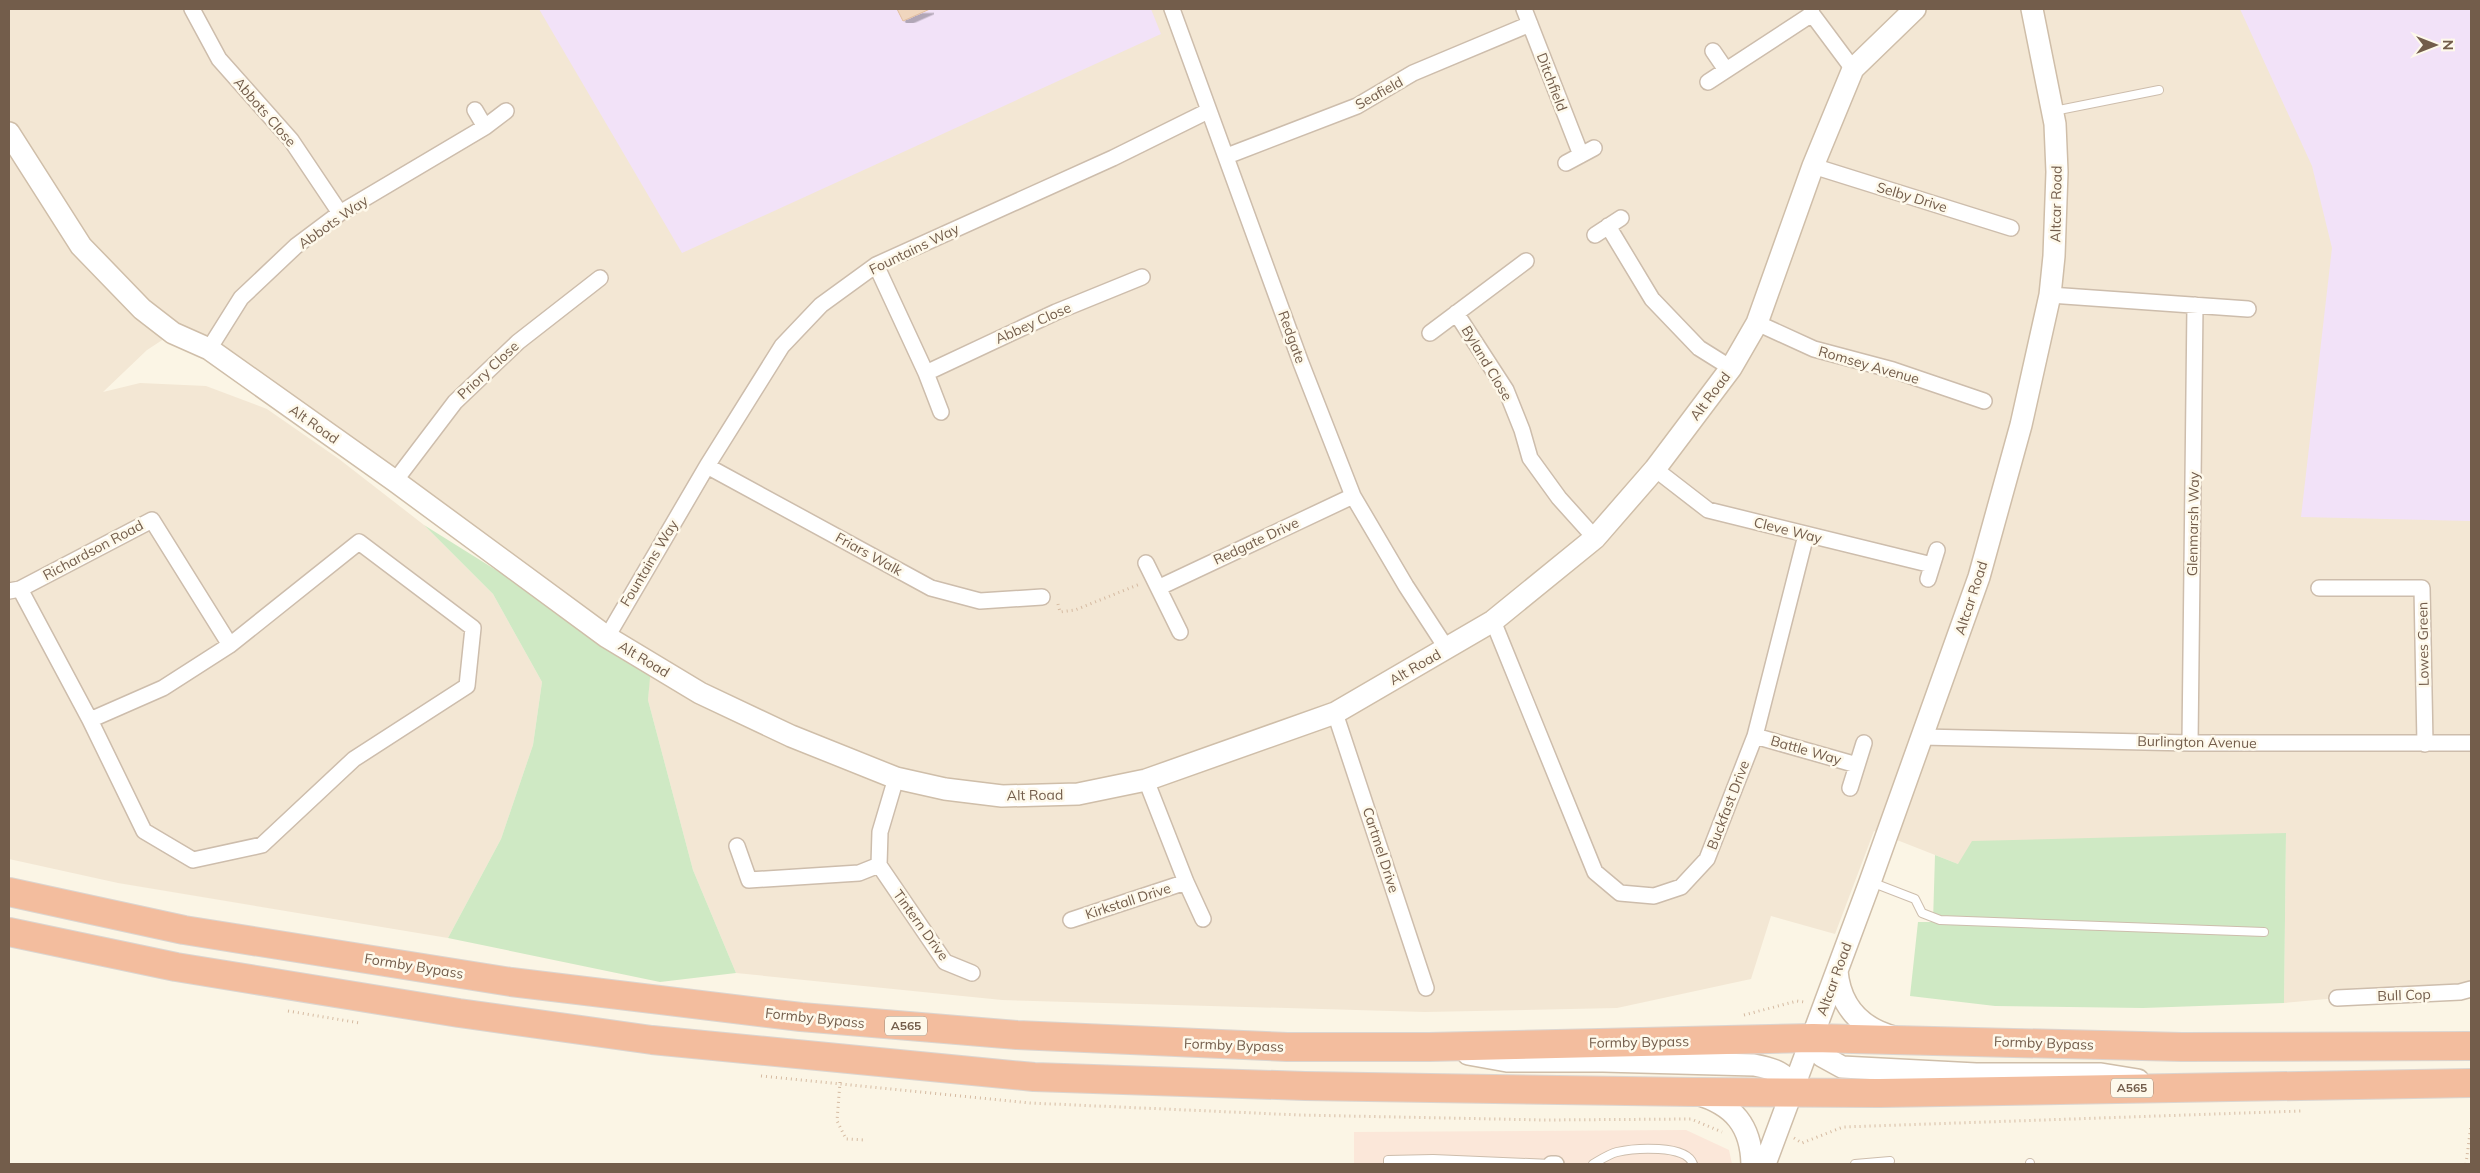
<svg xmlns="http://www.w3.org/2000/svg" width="2480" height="1173" viewBox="0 0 2480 1173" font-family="Mulish,sans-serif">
	<defs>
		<filter id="shadow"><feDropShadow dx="4.5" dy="4.5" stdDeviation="0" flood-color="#0004"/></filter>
	</defs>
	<rect width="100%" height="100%" fill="#fbf5e5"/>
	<path fill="#f3e7d4" d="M9,9H2471V983L2456,987L2284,1003L2286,834L1958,864L1874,831L1835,934L1771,916L1751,979L1617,1008L1425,1012L1002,1000L736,973L693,870L648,700L651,654L173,333L147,350L103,392L140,383L206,386L267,409L339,459L424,525L493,594L542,682L533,745L501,839L448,938L118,883L9,859Z"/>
	<path fill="#fbe7d9" d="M1686,1130L1729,1150L1732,1164H1354V1132Z"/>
	<path fill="#f2e2f8" d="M539,9H1151L1161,34L682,253Z
		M2240,9H2471V521L2301,517L2332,248L2312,166Z"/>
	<path fill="#cfe9c4" d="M424,525L651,667L648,700L693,870L736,973L660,982L448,938L501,839L533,745L542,682L493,594Z
		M2286,833L2284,1003L2143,1008L1995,1006L1910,996L1918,922H1933L1935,855L1958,864L1972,841Z"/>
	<path fill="#f0d6be" stroke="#e2bf9f" filter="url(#shadow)" d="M897,9H930L903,21Z"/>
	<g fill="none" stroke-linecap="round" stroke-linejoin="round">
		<defs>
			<path id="lane" d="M2054,111L2159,90
				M1871,882L1915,899L1922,913L1940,920L2264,932
				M1388,1164V1160L1433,1159L1551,1164
				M1593,1164C1600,1160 1609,1154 1617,1152C1634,1148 1686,1144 1693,1164
				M1855,1164L1890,1161L1889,1164
				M2030,1164V1163"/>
			<path id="street" d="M192,9L219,59L291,140L340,213
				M1172,9L1301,363L1353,496L1406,586L1447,649
				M1524,9L1581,155
				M1811,9L1812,14L1853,69
				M1713,51L1726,70
				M1708,82L1812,14
				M475,110L485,127
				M1227,156L1357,106L1413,73L1530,24
				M1566,163L1594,148
				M1813,166L2011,228
				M1608,226L1652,299L1699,348L1731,368
				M1595,235L1621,218
				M876,265L926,373L941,412
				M2050,295L2248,309
				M1456,313L1506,390L1522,430L1530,458L1559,498L1595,538
				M1757,323L1814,349L1893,370L1984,401
				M1430,333L1526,261
				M209,349L241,298L296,246L340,213L485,127L506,111
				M926,373L1056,312L1142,277
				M707,466L931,588L980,601L1042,597
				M1655,469L1708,510L1932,565
				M395,481L455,402L518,342L600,278
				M1146,563L1180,632
				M1928,579L1937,550
				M1160,587L1353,496
				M2319,588H2422L2425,744
				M20,589L90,720L144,831L193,860L262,845L354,759L467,686L473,628L359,542L230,645L163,688L90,720
				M9,591L20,589L152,520L230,645
				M1493,621L1595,872L1620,893L1654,896L1681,887L1707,859L1755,736L1806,535
				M607,637L707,466L782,346L821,305L876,265L1113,158L1208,111
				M1335,713L1426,988
				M1755,736L1857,765
				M1922,737L2190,743H2471
				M2190,743L2195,305
				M1146,780L1186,882L1203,919
				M1850,788L1864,743
				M737,846L749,880L859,873L879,865L880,832L896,778
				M879,865L945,962L972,973
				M1071,920L1186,882
				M2337,998L2460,992L2471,989
				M1551,1164H1556"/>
			<path id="secondary" d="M9,133L81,246L142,309L173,333L209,349L395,481L607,637L700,693L791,736L896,778L945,789L1002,796L1078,794L1146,780L1335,713L1493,621L1595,538L1655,469L1731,368L1757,323L1813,166L1853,69L1915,9
				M1837,971C1840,1006 1860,1028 1894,1037
				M1813,1038L1814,1044L1822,1056L1842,1067L1976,1074H2101L2138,1080
				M1468,1054L1507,1061H1603L1754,1065C1771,1068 1791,1073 1793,1093
				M1697,1094C1734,1105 1751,1126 1752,1164
				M1765,1164L1870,882L1979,577L2021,425L2050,295L2054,256L2057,172L2055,124L2032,9"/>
			<path id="highway" d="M9,892L184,930L511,982L801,1017L1017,1035L1287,1047H1429L1813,1038L2182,1047L2471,1046
				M9,932L176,967L459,1013L652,1040L1034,1077L1305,1086L1694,1092L1880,1093L2471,1083"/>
		</defs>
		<use href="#lane" stroke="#cdbdac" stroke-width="10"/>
		<use href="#street" stroke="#cdbdac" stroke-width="18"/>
		<use href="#secondary" stroke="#cfbea9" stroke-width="24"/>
		<use href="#highway" stroke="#dbd5d0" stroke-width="30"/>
		<path stroke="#d5baa1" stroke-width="3" stroke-dasharray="1 4" stroke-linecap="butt" d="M1058,604L1060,612L1075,610L1140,584
			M288,1011L360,1023
			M1744,1015L1797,1001L1804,1002
			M761,1076L1030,1103L1299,1115L1544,1120L1691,1119L1722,1132
			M840,1082L837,1121L846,1139L865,1140
			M1794,1138L1802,1143L1843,1127L2301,1111
			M2466,1164L2471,1125"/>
		<use href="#lane" stroke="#fff" stroke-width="8"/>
		<use href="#street" stroke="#fff" stroke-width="15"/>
		<use href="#secondary" stroke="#fff" stroke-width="21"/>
		<use href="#highway" stroke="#f3bd9e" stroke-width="28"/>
	</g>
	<g text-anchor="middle" stroke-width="5" stroke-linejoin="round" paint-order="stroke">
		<g fill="#fef9eb" stroke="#9d8c7b" stroke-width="1">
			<rect x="885" y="1016.5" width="42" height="19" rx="4"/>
			<rect x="2111" y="1078.5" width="42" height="19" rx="4"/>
		</g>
		<g font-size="12" font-weight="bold" fill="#735d4b">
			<text x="906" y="1030">A565</text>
			<text x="2132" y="1092">A565</text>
		</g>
		<g font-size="14" fill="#735d4b" stroke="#fef9eb">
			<text transform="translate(1552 82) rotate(69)" y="5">Ditchfield</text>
			<text transform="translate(1379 93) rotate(-29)" y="5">Seafield</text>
			<text transform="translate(265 112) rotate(49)" y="5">Abbots Close</text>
			<text transform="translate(1912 197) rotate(17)" y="5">Selby Drive</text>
			<text transform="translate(2056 204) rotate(-89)" y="5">Altcar Road</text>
			<text transform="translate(333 222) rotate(-35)" y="5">Abbots Way</text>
			<text transform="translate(914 249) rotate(-26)" y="5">Fountains Way</text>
			<text transform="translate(1033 323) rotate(-24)" y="5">Abbey Close</text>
			<text transform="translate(1292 337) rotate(70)" y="5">Redgate</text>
			<text transform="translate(1487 363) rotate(59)" y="5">Byland Close</text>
			<text transform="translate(1869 365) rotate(16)" y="5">Romsey Avenue</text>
			<text transform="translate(488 370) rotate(-43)" y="5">Priory Close</text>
			<text transform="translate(1710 396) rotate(-53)" y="5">Alt Road</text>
			<text transform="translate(314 424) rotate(35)" y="5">Alt Road</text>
			<text transform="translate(2193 524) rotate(-89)" y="5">Glenmarsh Way</text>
			<text transform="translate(1788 530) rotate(14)" y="5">Cleve Way</text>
			<text transform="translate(1256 541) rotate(-25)" y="5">Redgate Drive</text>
			<text transform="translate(93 550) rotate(-28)" y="5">Richardson Road</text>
			<text transform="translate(869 554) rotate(29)" y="5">Friars Walk</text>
			<text transform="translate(649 563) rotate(-59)" y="5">Fountains Way</text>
			<text transform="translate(1971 598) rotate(-72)" y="5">Altcar Road</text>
			<text transform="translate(2423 644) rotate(-91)" y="5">Lowes Green</text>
			<text transform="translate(644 659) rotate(31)" y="5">Alt Road</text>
			<text transform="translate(1415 667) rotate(-30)" y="5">Alt Road</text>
			<text transform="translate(2197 742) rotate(1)" y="5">Burlington Avenue</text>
			<text transform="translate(1806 750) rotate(16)" y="5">Battle Way</text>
			<text transform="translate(1035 795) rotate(-1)" y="5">Alt Road</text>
			<text transform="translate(1728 805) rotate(-69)" y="5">Buckfast Drive</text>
			<text transform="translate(1381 850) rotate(72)" y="5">Cartmel Drive</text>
			<text transform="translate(1128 901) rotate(-18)" y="5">Kirkstall Drive</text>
			<text transform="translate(921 925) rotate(54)" y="5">Tintern Drive</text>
			<text transform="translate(414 966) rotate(9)" y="5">Formby Bypass</text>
			<text transform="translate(1834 979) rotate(-70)" y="5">Altcar Road</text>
			<text transform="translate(2404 995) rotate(-2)" y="5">Bull Cop</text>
			<text transform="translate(815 1018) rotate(6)" y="5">Formby Bypass</text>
			<text transform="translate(1639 1042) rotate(-1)" y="5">Formby Bypass</text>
			<text transform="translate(2044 1043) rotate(2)" y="5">Formby Bypass</text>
			<text transform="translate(1234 1045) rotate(2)" y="5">Formby Bypass</text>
		</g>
	</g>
	<rect width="2480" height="1173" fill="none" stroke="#735d4b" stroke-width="20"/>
	<g transform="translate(2435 45) rotate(90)" stroke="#fef9eb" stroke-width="4" paint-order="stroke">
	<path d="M0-4L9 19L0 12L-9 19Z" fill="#735d4b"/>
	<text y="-8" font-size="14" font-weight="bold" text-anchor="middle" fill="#735d4b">N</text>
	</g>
</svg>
